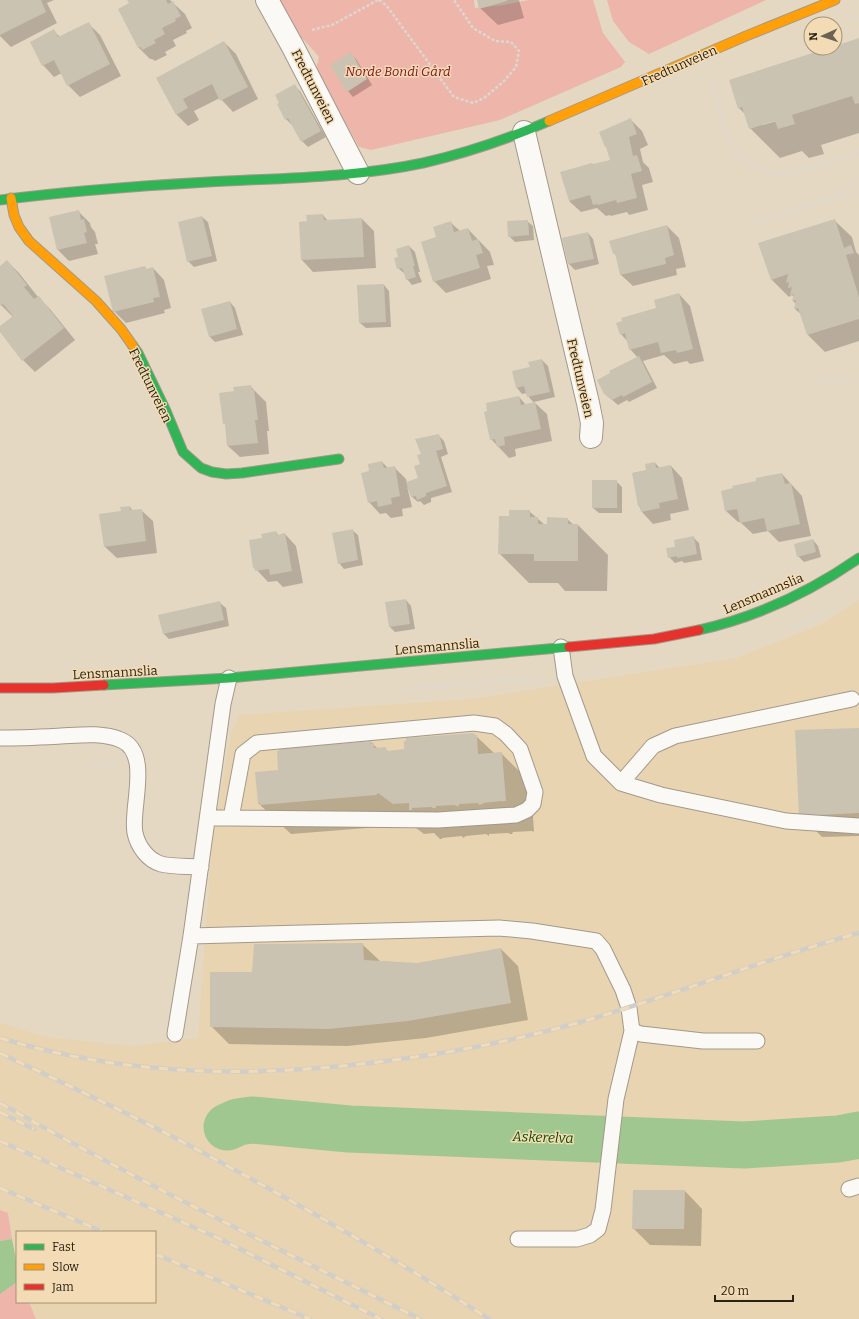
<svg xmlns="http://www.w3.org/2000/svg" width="859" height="1319" viewBox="0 0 859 1319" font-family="Bitter,serif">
	<rect width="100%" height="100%" fill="#e5d8c3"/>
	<path fill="#e8d4b1" d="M859,600V1319H36L29,1302H155V1232H17V1264L8,1213L0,1210V1023L46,1037L131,1046L198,1038L205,937L213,838L231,733L240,715L471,699L736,658L820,625Z"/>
	<path fill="#eeb5aa" d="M277,0H474L475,8L503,5L529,0H593L603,33L625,62L621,67L500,120L371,150L359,147L316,70L319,57L306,42L295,32Z
		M607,0H766L649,54L629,42L613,21Z
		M0,1210L8,1213L12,1239L0,1241Z
		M17,1282V1302H29L36,1319H0V1294Z"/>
	<path fill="#a0c790" d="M12,1239L17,1264V1282L0,1294V1241Z"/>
	<path fill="#0003" fill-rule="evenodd" d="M0,0H54L47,3L57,23L11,47L0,36Z
		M128,0H170L185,14L192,28L186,31L187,33L173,40L176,46L165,52L167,55L155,61L152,59H150L139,48L119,10L130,4Z
		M478,0H519L524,18L498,25L480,8Z
		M88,23L100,35L121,76L80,97L68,85L62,73L54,77L43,65L54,31L60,37Z
		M859,39V133L821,145L824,154L809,158L802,151L780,158L750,128L745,114L739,108L831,48H835V47ZM780,118V120L763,125V123Z
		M224,42L236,54L258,99L233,112L220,98L194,111L199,120L188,126L176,114L157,78Z
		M350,54L356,59L372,85L353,97L348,91Z
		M294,86L300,91L326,137L308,147L302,141L292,125L286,119Z
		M630,119L642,131L648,145L640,149L643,162L649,168L653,182L642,185L648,210L629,215L627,212L611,216L610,215L606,216L597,208L581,212L569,201L611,160Z
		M78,211L90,223L91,227L95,232L98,244H95L98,254L69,261L58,250Z
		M323,215L328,221L362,219L374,231L376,268L313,272L302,260L308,222Z
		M202,217L208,222L217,261L194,267L188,261Z
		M834,220L852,237L856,252L859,255V341L825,352L808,335L802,315L795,309L796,304L793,301L794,297L792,295L789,297L771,279Z
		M527,221L533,226L534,240L515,242L509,236Z
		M450,222L460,231L468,229L490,252L494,265L487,266L491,279L446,293L434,281Z
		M667,226L679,238L686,267L676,269L677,275L633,286L621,275L617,257L614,253Z
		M588,233L593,239L599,264L575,270L569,264L563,238Z
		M409,246L415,252L420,272H418L422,282L412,285L407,279L405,274L398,268L399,257Z
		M7,261L19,273L38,297L50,309L75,340L35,372L23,360L0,330V327L13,317L0,304V267Z
		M145,267L147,270L153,268L164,280L171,308L164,310L165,313L126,323L114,311Z
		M384,285L389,291L391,327L366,328L360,323Z
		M679,294L690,306L704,361L690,364L687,361L674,364L664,355L643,361L657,388L629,402L627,400L618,405L604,393L638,358L630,349L628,342L621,334Z
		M230,302L235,308L243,335L215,342L210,337Z
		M542,360L548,366L555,397L534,402L547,414L552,441L515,449L516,456L509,458L491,439L519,397L526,405L534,403L528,396L527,393L522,394L517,388L513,372L531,367Z
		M250,386L266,402L269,431H267L269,454L240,457L228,446L226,425L224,423L235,392Z
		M438,435L444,441L448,454L441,457L452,492L431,498V502L424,505L420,501L418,502L412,497L407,486L412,507L402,509L403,516L391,518L386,513L380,514L369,502L371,472L382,462L388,468L394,467L406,479L407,483L419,478L422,455Z
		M655,463L660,468L671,466L682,478L689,510L670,514L671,520L653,524L642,512L639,506L633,473L648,470Z
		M782,474L802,496L811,536L779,542L768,531L753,534L740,522H738L726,511L757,482Z
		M616,481L622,487V513H599L593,508Z
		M130,507L133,511L141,510L153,521L157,553L117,558L105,547L122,512Z
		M529,511L545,525L567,519L574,525H578L608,555L607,591H565L558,583H529L499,553Z
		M352,530L358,535L363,565L344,569L339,563Z
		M276,532L279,536L285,534L296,546L303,583L283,587L277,581L268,582L254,567L263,538Z
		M693,537L699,543L702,560L684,563L682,561L675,563L669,557L676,548Z
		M813,540L818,546L821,557L804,562L798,556Z
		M406,600L411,606L415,629L395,632L389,626Z
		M220,603L226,608L229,626L169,639L163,633Z
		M859,729V836L822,837L800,815Z
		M476,736L494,753H501L531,783L534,832L532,831L513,832L512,834H510L508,833L489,834V836L486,834L466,836L463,838L462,836L442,838V839H440L434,833L424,834L407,821L405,825L291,834L258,803L280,771L371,742L378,749L388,752L405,750Z
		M362,944L380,961L417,964L501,949L518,966L528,1020L426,1038L347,1046L229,1044L211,1026L253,973Z
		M685,1191L702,1209L701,1246L650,1245L633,1228Z"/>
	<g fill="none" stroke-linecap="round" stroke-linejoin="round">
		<path stroke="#a0c790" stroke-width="47" d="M227,1127L238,1122L252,1120L349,1129L744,1145L838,1139L859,1135"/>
	</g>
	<path fill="#cac3b1" d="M0,0H41L46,12L0,35Z
		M127,0H166L168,4L173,1L181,16L175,19L176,21L162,28L165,34L154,40L156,43L142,50L141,47L138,48L118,9L129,3Z
		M477,0H507V1L479,9Z
		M89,22L110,64L67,86L54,60L42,66L30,42L54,29L58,37Z
		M859,38V103L855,104L852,96L792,115L795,124L778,129L775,121L749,129L742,107L738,109L729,80L828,48H835V46Z
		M224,41L248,87L220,101L212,84L183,99L188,108L176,115L156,78Z
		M351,52L367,79L347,92L330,65Z
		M295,84L321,131L301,142L288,118L285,120L277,104L279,103L275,95Z
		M631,118L637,134L629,137L633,156L637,155L642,171L631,174L637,198L617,203L616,200L598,205V204L593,205L590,195L569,201L560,172L592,163L593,164L610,160L606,147H605L599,132Z
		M79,210L81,220L84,219L87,232L84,233L87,243L57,250L49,217Z
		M323,214L324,220L362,218L364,257L301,260L299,222L307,221L306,215Z
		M202,216L212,256L187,262L178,222Z
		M835,219L844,248L851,245L854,253L846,255L859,297V319L807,335L798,308L794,309L796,300L792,301L794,294L790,295L792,287L788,288L789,282L786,283L788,274L771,280L758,243Z
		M528,220L529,235L508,237L507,221Z
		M451,221L454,232L468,228L472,241L478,239L483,253L476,255L480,268L433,282L421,242L436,237L433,227Z
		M667,225L674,255L665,258L666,264L620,275L615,253L613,254L609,241Z
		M588,232L594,259L568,264L562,238Z
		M409,245L415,266H413L416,277L406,280L403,270L401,268L397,269L394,258L398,257L396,249Z
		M7,260L27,285L24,287L34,299L39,296L64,328L22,361L0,332V326L13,316L3,304L0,306V266Z
		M145,266L146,269L153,267L160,297L153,298L154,302L113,312L104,276Z
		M384,284L386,322L359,323L357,285Z
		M679,293L693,349L677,353L676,350L661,353L658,342L629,350L625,333L620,335L616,323L622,321L621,318L656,308L654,300Z
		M230,301L237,329L209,337L201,309Z
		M639,356L652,382L623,397L622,395L612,400L604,394L597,380L610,373L609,371Z
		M542,359L550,392L527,397L524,386L516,388L512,371L530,367L528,362Z
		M251,385L252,390H254L258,420H255L258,443L227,446L225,424H223L219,393L234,391L233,387Z
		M519,396L521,405L535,402L541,429L504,437L505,445L497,447L495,439L490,440L484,412L487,411L486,403Z
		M439,434L443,449L436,451L447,486L426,493V496L417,500L416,496L411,497L406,482L418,478L414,466L420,464L417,455L421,454L415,439Z
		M382,461L384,468L395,466L400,496L391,498L392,504L378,507L377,501L368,503L361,473L369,471L368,464Z
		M655,462L656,468L671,465L678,499L659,503L660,508L641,512L640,506H638L632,473L646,470L645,464Z
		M782,473L785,484L791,483L800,524L767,531L764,518L740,523L737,509L725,511L721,491L733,488L732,486L756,481V478Z
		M592,480H617V508H592Z
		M130,506V510L142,509L146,541L104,547L99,514L121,511L120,507Z
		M509,510H530V517H538V524H547V517L568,518V524H578V561H534V554H498L499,516H509Z
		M353,529L358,560L338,564L332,533Z
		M276,531L277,535L285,533L292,571L270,575L269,569L255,571L254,567L253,568L249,540L262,538L261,534Z
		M694,536L697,554L677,558V556L668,558L666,548L675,547L674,540Z
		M813,539L816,552L797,557L794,544Z
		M406,599L410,624L389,627L385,602Z
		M220,601L224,620L163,634L158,615Z
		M859,728V813L799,816L795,730Z
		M474,733L475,735H477L478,754L502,752L506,801H504V802L502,801L483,803V804L479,805L478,803L459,804V806H456L455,805L436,806V808H433L431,807L412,808V810H409V803L393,804L378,793L376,795L260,805V803H258L255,772L278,770L277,751H279V749L371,741V744L374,743V748L385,747L388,751L404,749V741H406V738Z
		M363,943L364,960L417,963L501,948L511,1003L408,1021L329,1029L210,1027V972H252L254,944Z
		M633,1190H685L684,1229H632Z"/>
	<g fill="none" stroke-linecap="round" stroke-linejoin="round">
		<defs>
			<path id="lane" d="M561,647L565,676L594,756L621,783L661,795L786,821L859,826
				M0,738C20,738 40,737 61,736C80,735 102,732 121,740C152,753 130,809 135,833C138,847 148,860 161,864C171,867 190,866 201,867
				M621,783L653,746L675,736L852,699
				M208,818H231L438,820L516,815L527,810L533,804L535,792L520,749L506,734L495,726L474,723L257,743L243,754L231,818
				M191,936L499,928L532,931L596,941L603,949L623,990L629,1008L632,1031L616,1099L603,1210L598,1229L590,1235L577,1239H518
				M632,1031L641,1034L703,1041H757
				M175,1034L191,936L223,704L229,678
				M849,1189L859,1186"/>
			<path id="street" d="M267,0L293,47L358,173
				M524,132L588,403L592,423L591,437"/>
			<path id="fast" d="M0,200C69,191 139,186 208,182C280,178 352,178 423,163C466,153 508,139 549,121
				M133,346L138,353L166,411L183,452L201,468L212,472L226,474L242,473L339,459
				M699,630C757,617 810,592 859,558
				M104,685L229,678L569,647"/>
			<path id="slow" d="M549,121L746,36L835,0
				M11,198L14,215L19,227L29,241L96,301L121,329L133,346"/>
			<path id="jam" d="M569,647L654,639L699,630
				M0,688H53L104,685"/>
		</defs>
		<use href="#lane" stroke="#a39989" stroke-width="17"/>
		<use href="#street" stroke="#a39989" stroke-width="24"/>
		<use href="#fast" stroke="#a39989" stroke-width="11"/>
		<use href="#slow" stroke="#a39989" stroke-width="11"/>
		<use href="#jam" stroke="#a39989" stroke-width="11"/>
		<path stroke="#dcd8d1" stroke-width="2.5" stroke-dasharray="3 2" stroke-linecap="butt" d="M379,0L386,5L454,97L473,103L484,98L503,82L516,67L519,51L511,42L495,41L473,28L454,0
			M853,18L859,16
			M312,30L332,25L378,0
			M711,77L723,125L739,155L763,172L787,175L859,153
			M836,197L859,179
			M748,223L859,191
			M819,380L859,379
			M792,627L811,620L828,609
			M586,673L601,670
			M401,689L545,678
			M88,764H115"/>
		<use href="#lane" stroke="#fbf9f6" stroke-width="15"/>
		<use href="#street" stroke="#fbf9f6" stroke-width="22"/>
		<use href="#fast" stroke="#30b455" stroke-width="9"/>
		<use href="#slow" stroke="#ff9f0a" stroke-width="9"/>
		<use href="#jam" stroke="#e5322d" stroke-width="9"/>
		<defs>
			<path id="rail" d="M0,1038C128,1077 255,1078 386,1061C452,1053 517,1040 581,1022C674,995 765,959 859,933
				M0,1053C59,1081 119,1109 177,1139C283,1195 388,1254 489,1319
				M0,1103C137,1181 279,1249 420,1319
				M0,1112L34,1129
				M0,1141L218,1238L381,1319
				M0,1188L104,1232
				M155,1254L310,1319"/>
		</defs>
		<use href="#rail" stroke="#d1cec8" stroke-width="4.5"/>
		<use href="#rail" stroke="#f3dcb5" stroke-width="3" stroke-dasharray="9" stroke-linecap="butt"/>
	</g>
	<g text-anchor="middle" stroke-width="3" stroke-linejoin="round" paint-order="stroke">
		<g font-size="13" fill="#2a2213" stroke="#f3dcb5">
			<text transform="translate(679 65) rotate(-24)" y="5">Fredtunveien</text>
			<text transform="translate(314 86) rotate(63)" y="5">Fredtunveien</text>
			<text transform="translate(581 378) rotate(77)" y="5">Fredtunveien</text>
			<text transform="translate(151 385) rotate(64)" y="5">Fredtunveien</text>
			<text transform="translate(763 593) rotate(-23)" y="5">Lensmannslia</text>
			<text transform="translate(437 646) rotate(-5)" y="5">Lensmannslia</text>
			<text transform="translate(115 672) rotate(-3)" y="5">Lensmannslia</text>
		</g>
		<g font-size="13" font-style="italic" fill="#851321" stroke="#f3dcb5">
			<text x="398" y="76">Norde Bondi Gård</text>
		</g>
		<g font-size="14" font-style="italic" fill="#0b4b03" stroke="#f3dcb5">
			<text transform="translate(543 1137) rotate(2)" y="5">Askerelva</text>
		</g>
	</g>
	<rect x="16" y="1231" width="140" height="72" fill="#f3dcb5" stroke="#a39274"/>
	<rect x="24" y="1244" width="20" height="6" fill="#30b455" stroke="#a39274"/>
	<text x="52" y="1251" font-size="12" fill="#2a2213">Fast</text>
	<rect x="24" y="1264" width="20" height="6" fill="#ff9f0a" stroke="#a39274"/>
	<text x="52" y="1271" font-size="12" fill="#2a2213">Slow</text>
	<rect x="24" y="1284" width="20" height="6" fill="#e5322d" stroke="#a39274"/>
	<text x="52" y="1291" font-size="12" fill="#2a2213">Jam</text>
	<g transform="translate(823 36) rotate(267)"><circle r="19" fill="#f3dcb5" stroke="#a39274"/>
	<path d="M0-3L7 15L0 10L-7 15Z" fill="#6b6251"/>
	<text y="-6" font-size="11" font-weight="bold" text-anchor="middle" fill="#2a2213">N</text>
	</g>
	<path d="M715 1295v6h78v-6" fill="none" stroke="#2a2213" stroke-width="2"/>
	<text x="721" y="1295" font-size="12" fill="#2a2213" stroke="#f3dcb5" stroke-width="3" paint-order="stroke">20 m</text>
</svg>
